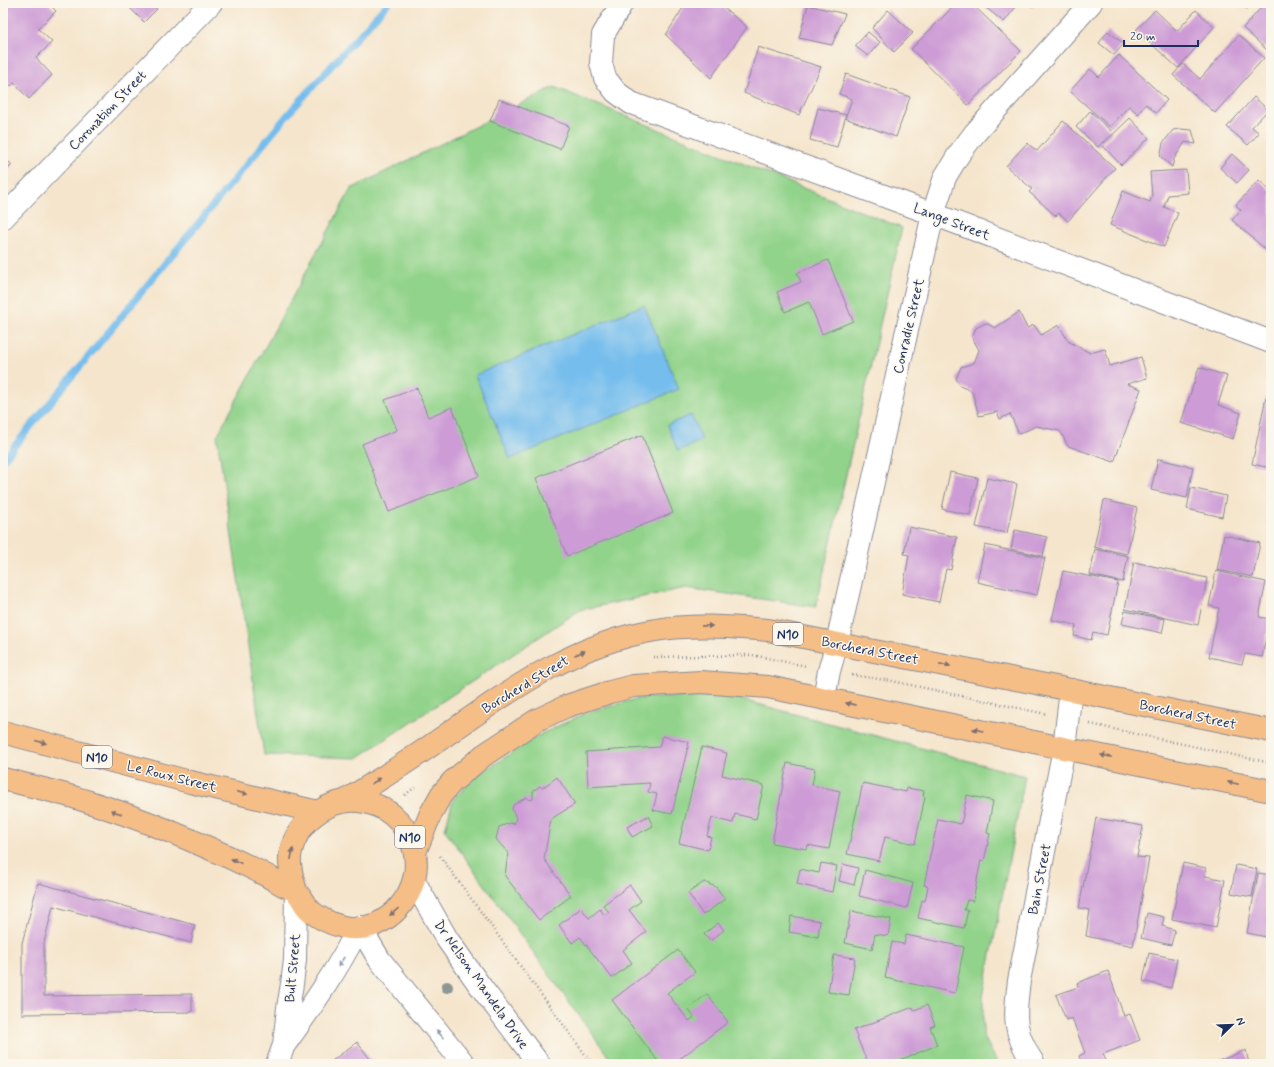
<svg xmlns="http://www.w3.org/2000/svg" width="1274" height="1067" viewBox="0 0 1274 1067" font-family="Mynerve,sans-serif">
	<rect width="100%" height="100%" fill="#fbf7ec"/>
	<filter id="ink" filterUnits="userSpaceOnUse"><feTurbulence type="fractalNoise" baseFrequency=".025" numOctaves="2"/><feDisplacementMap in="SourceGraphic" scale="8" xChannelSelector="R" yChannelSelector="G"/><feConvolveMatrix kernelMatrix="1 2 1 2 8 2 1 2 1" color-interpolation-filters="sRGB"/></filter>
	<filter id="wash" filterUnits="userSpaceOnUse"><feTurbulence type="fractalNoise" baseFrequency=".012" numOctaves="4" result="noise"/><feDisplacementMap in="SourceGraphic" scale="16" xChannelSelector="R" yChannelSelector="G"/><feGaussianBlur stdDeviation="0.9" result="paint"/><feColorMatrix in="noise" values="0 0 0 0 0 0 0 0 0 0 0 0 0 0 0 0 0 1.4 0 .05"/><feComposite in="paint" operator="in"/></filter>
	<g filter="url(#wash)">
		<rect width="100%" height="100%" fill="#f5e5cc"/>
		<path fill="#91d38a" stroke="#568174" d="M554,87L902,228L816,607L686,588L580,610L357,758L264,755L217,436L351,189Z
			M728,696L1025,776L983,997V1035L998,1064H614L445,830L453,799L479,774L541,734L588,712L640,698Z"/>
		<path fill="#75bded" stroke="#4876a6" d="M644,305L679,389L510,459L475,375Z
			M691,415L702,440L678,451L667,425Z"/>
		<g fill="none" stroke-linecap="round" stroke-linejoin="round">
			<path stroke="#75bded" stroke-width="7" d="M3,460L290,112L388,3"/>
		</g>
		<g id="blocks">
			<path fill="#cd9cd6" d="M3,3H48L56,11L38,29L52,42L36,58L52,75L29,99L14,83L11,86L3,78Z
				M125,3H151L157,9L144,22Z
				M686,3H718L747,27L711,78L666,35Z
				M957,3H971L1021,51L968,105L911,49Z
				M980,3H1019L1004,22Z
				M1028,3H1036L1032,7Z
				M1239,3H1250L1247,9Z
				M1265,3H1271V47L1268,51L1243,28Z
				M808,5L845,14L832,45L799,38Z
				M888,10L913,33L894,52L872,28Z
				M1155,10L1177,31L1196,10L1214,27L1178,68L1136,30Z
				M1108,31L1124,44L1114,55L1099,43Z
				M868,32L880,42L868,56L855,46Z
				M1239,35L1264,58L1215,113L1173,75L1183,64L1200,79Z
				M758,47L821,67L799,115L744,93Z
				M1119,55L1167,100L1156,113L1146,104L1138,114L1129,106L1110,127L1070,91L1090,69L1099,77Z
				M846,74L910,97L896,137L845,118L852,99L839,94Z
				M1254,97L1268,110L1252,127L1259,133L1248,145L1227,127Z
				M499,99L569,126L560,149L490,121Z
				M818,108L846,115L837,147L810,140Z
				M1090,111L1112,132L1098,147L1076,127Z
				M1130,118L1149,138L1121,165L1102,145Z
				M1063,121L1115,168L1068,221L1059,213L1056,216L1029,192L1032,189L1006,166L1027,143L1037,151Z
				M1180,129L1192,130L1196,144L1185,142L1174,159L1172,167L1160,156L1163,143L1173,130Z
				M1232,154L1249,170L1237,183L1220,168Z
				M3,156L12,165L3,174Z
				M1186,170L1188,193L1168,195L1164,207L1178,213L1164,247L1110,225L1123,191L1150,202L1152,196L1150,172Z
				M1259,180L1271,191V244L1266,250L1232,220L1241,210L1236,205Z
				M828,260L853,321L822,334L809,302L785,312L777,292L801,282L797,273Z
				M1019,312L1027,328L1034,325L1041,335L1059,325L1068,341L1090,353L1105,349L1110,366L1141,357L1147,378L1127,384L1141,389L1114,462L1068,446L1060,431L1036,426L1019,434L1010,414L1000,419L997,412L979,416L972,391L962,387L956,379L961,367L974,363L979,350L972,337L976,328L986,323L995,328Z
				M1199,367L1227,376L1218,405L1241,413L1233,439L1181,423Z
				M417,388L428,417L452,407L479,476L389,512L362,444L397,430L385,400Z
				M1266,397L1271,398V468L1252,464Z
				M642,435L673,513L567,556L536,478Z
				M1158,459L1193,467L1187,498L1151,490Z
				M950,472L978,478L970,515L942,509Z
				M987,478L1017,484L1007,533L976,527Z
				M1191,488L1226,496L1222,517L1187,509Z
				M1104,500L1137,508L1127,554L1094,547Z
				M909,527L957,537L951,570L946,569L939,602L902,594L909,555L904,554Z
				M1015,530L1047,537L1043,556L1011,549Z
				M1224,535L1260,543L1253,577L1217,570Z
				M985,545L1045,558L1037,595L977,582Z
				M1095,549L1128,556L1123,582L1090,575Z
				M1134,562L1207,578L1198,625L1125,609Z
				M1063,571L1118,582L1107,635L1093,632L1091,640L1074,636L1076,625L1052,620Z
				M1216,571L1266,582L1259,617L1270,619L1262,657L1245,654L1242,664L1209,657L1219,608L1209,606Z
				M1125,611L1165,619L1162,633L1122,624Z
				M662,736L689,742L672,814L653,810L657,794L648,792L650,783L588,787L586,752L659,747Z
				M702,747L727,753L722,775L764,785L756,819L735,814L733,823L712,818L707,836L711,837L708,850L679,843Z
				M787,763L815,769L812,785L840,791L829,849L808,845L807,849L772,843Z
				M557,777L575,804L551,819L544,859L571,896L539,920L505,876L508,853L496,839L499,827L510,823L514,824L516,818L512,809L513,805L527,797L530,800L533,799V791L540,786L542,788Z
				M863,783L906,792L907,788L924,791L923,796L925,797L915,844L885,837L879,861L847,854Z
				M967,795L993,801L987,833L990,834L984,861L981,860L973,901L967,900L964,910H968L964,928L918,918L922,900L925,901L928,886L924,885L938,819L961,824Z
				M648,816L653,826L632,837L627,827Z
				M1096,818L1143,826L1137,857L1149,858L1133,946L1086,936L1090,910L1079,908Z
				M821,863L837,866L832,892L797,884L800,869L819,873Z
				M1183,863L1206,868L1205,876L1225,880L1216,928L1172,919Z
				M843,864L858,868L854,885L839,881Z
				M1236,865L1257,869L1252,897L1231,893Z
				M865,870L913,883L907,908L859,896Z
				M1258,873L1271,875V938L1247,933Z
				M704,882L716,887L725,899L703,915L688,893Z
				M38,883L195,925L191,943L53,906L44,943V996L192,994V1012L22,1014V943Z
				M630,885L641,901L629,910L646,932L623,950L632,963L612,978L580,937L572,943L559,925L581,908L589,918L600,909L604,915L609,912L603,905Z
				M851,911L891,919L888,936L875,934L872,949L845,943Z
				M1147,913L1164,917L1162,926L1175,930L1171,945L1141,938Z
				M791,916L820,921L818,937L789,932Z
				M718,923L724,930L710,941L704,934Z
				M906,935L964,947L955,993L885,978L892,942L904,944Z
				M678,950L695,972L667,993L689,1021L694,1017L688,1009L707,994L728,1022L673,1064H660L612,1000Z
				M1149,953L1177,959L1171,988L1143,981Z
				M834,955L855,958L849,995L828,992Z
				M1108,971L1124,1016L1130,1014L1140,1040L1103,1054L1107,1063L1082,1064L1079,1056L1085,1053L1072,1018L1066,1020L1056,995L1078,987L1077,983Z
				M927,1005L935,1025L930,1027L937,1045L890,1064H868L854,1030L913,1007L914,1010Z
				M357,1042L374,1064H337L333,1060Z
				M1246,1050L1249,1064H1211Z"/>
		</g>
	</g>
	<g filter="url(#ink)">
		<use href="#blocks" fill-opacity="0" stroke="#888a95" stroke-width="1"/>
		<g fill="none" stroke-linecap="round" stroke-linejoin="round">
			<defs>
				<path id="minor" d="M622,3L603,35L601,63L605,78L616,92L631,103L933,214L1271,342
					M3,218L211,3
					M824,698L829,671L837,643L933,214L945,177L959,154L975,133L1091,3
					M414,881L447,939L478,983L539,1064
					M360,927L379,959L464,1064
					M285,1044C312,1006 338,969 359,927
					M277,1064L284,1045L288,1008L292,984L295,960L296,892
					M1034,1064C1013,1033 1014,1017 1019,981L1064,748L1071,690"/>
				<path id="highway" d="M3,732L190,782L318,812
					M3,779C31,786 59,792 86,801C143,819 198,842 252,868C262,873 273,879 283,885C287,887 293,889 296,892C300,895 303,902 306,906C315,917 329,923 343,927C388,937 427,888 413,846C406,822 384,803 358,801C326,798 294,825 290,857C289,869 293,880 296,892
					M343,802C368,787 393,771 417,755C493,704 563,645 656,630C693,624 730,627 768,630L1071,690L1271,731
					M415,852L431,813L441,795L452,782L484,755L537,720L567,706L610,692L633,686L701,682L768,687L1271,791"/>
			</defs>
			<use href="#minor" stroke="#888a95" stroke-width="24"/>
			<use href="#highway" stroke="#888a95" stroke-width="24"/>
			<path stroke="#888a95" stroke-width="2.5" stroke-dasharray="1 3" stroke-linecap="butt" d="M653,657L752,655L806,666
				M852,675L892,681L1046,714
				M1090,724L1271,763
				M405,795L415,787
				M440,856L592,1064"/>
			<use href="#minor" stroke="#fff" stroke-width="22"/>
			<use href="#highway" stroke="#f6be87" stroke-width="22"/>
		</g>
		<circle fill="#8d9796" cx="447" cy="987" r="6"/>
		<defs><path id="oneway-solid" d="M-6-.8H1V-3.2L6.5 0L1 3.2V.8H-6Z"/></defs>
		<g fill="#7e6f70">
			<use href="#oneway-solid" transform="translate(707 626) rotate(1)"/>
			<use href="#oneway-solid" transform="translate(580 653) rotate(-23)"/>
			<use href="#oneway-solid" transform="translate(945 665) rotate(11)"/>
			<use href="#oneway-solid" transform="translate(851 704) rotate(-168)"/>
			<use href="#oneway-solid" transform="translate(978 730) rotate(-168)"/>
			<use href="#oneway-solid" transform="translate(41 742) rotate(15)"/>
			<use href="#oneway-solid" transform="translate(1106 756) rotate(-168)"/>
			<use href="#oneway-solid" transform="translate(376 781) rotate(-32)"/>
			<use href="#oneway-solid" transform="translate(1233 783) rotate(-168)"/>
			<use href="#oneway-solid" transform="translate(242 793) rotate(13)"/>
			<use href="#oneway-solid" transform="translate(116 812) rotate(-160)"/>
			<use href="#oneway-solid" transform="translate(292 854) rotate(-79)"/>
			<use href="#oneway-solid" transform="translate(236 861) rotate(-155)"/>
			<use href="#oneway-solid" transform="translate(394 912) rotate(141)"/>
		</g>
		<g fill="#8d97ae">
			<use href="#oneway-solid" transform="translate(341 962) rotate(122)"/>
			<use href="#oneway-solid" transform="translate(440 1034) rotate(-129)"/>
		</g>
	</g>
	<g text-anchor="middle" stroke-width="3" stroke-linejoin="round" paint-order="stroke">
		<g fill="#fbf7ec" stroke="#5e6b89" stroke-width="1">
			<rect x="773" y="623" width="30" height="22" rx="3"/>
			<rect x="82" y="746" width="30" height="22" rx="3"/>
			<rect x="395" y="826" width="30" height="22" rx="3"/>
		</g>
		<g font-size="13" font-weight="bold" fill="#1b2f5e">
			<text x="788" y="639">N10</text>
			<text x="97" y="762">N10</text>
			<text x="410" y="842">N10</text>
		</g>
		<g font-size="14" fill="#1b2f5e" stroke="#fbf7ec">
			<text transform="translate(107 110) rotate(-46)" y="5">Coronation Street</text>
			<text transform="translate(952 221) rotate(21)" y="5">Lange Street</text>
			<text transform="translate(908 326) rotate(-77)" y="5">Conradie Street</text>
			<text transform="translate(870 650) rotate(11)" y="5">Borcherd Street</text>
			<text transform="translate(525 684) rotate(-31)" y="5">Borcherd Street</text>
			<text transform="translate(1188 714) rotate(12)" y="5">Borcherd Street</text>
			<text transform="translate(172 776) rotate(14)" y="5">Le Roux Street</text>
			<text transform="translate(1039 879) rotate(-79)" y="5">Bain Street</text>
			<text transform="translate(292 968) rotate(-85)" y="5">Bult Street</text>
			<text transform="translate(482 984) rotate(55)" y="5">Dr Nelson Mandela Drive</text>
		</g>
	</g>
	<rect width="1274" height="1067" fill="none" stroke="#fbf7ec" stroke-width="16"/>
	<g transform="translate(1232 1025) rotate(67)" stroke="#fbf7ec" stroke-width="3" paint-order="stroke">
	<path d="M0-3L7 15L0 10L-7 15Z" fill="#1b2f5e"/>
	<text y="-6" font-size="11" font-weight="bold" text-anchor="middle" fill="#1b2f5e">N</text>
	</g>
	<path d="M1124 40v6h74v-6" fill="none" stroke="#1b2f5e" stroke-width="2"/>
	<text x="1130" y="40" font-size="12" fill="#1b2f5e" stroke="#fbf7ec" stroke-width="3" paint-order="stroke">20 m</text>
</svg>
